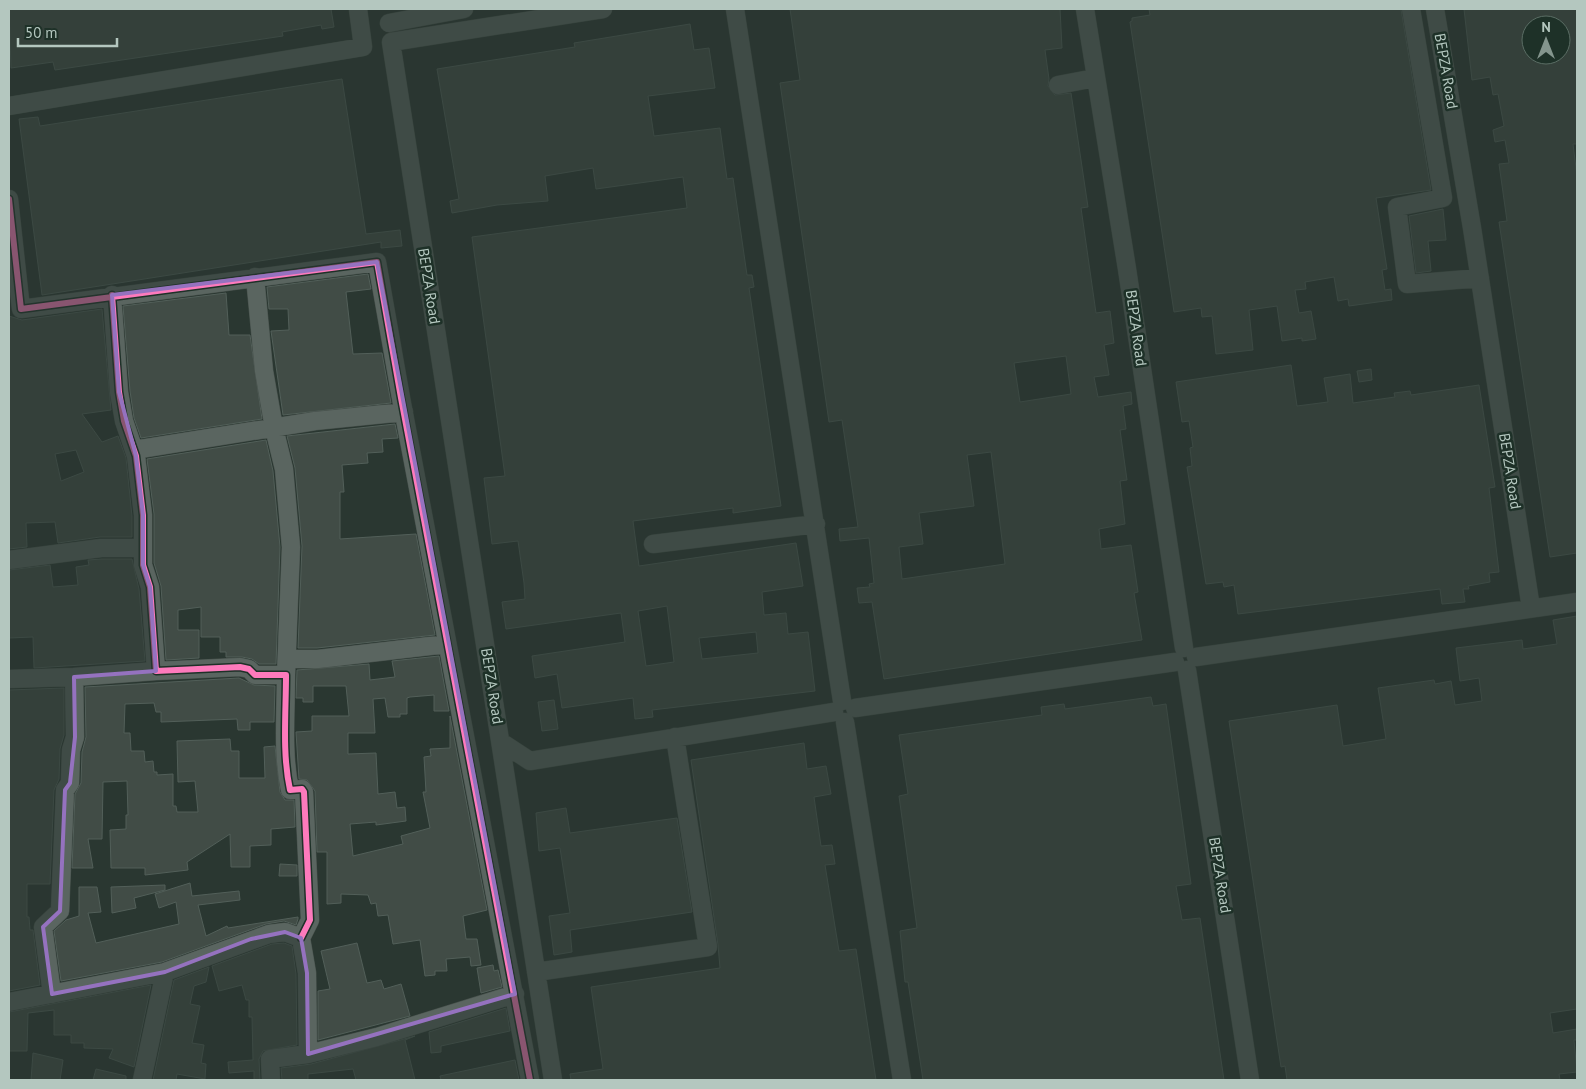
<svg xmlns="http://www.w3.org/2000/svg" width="1586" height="1089" viewBox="0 0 1586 1089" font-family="'PT Sans',sans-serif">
	<rect width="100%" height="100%" fill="#2a3731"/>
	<path fill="#414c46" stroke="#525f59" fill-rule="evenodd" d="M9,9H331L334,27L322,29L321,25L282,32L283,36L55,70L53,62L11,68Z
		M790,9H1060L1062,48L1045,50L1049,79L1048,86L1055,95L1071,93L1088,207L1081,208L1096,313L1110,311L1114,343L1104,345L1109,375L1094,377L1098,397L1131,392L1132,404L1123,406L1126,429L1120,430L1127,480L1120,481L1125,524L1099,529L1101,549L1131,545L1138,592L1134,593L1142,640L884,679L872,602L859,603L857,588L870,587L869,584L874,583L869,538L840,541L839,529L858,527L842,420L829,422L780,83L800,80ZM1066,356L1071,394L1020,402L1014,363ZM991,452L1005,564L902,579L899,547L923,544L919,513L974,506L967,455Z
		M1149,9H1401L1431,190L1376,198L1387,269L1382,270L1385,290L1391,289L1392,300L1349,306L1348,299L1338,301L1334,277L1305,282L1306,289L1295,290L1299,313L1311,311L1316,339L1302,341V338L1282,341L1277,306L1249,310L1253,350L1216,354L1212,316L1202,317L1201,308L1174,312L1130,22L1132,21V18L1150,15Z
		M1464,9H1577V144H1573L1577,176V553L1550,557L1499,222L1507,221L1499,164L1509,163L1505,140L1495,142L1493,130L1504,126L1498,94L1493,95L1490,77L1472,80ZM1531,25H1561V55H1531Z
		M690,24L694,50L709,48L715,88L648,96L654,136L720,128L727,179L733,178L747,275H752L754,287L749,288L781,506L733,513V508L633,521L639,566L796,543L803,586L762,592L764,615L786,613L788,634L808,632L815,691L652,710L653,717L635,719L633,698L562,708L557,674L535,678L532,656L625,642L621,613L506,629L502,602L525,599L524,583L518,541L492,544L484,478L505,476L472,237L687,208L683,177L596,189L593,168L545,176L548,201L497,205L452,213L450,201L459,199L437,69L575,47L574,43ZM667,606L674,662L646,666L638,611ZM756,632L758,653L702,659L699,638Z
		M342,79L366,234L400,230L402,246L381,248V242L42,295L19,119L38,117L40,126Z
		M1443,209L1446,240L1428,241L1431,271L1416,273L1409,216Z
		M368,274L371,289L346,292L353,354L382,353L391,403L283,415L271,331L289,330L288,309H269L267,287Z
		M226,293L229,335H250L262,419L141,438L134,418L130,391L123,306Z
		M102,309L111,410L82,414L102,442L118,436L126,458L132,516V537H100L58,543L55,522L26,523L27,547L9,549V316L22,320ZM76,450L84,472L61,481L55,454Z
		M1291,365L1297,406L1328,402L1324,378L1350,374L1353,403L1395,397L1394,393L1410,391L1411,395L1479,385L1495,487L1489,488L1499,572L1489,573L1490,582L1468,586L1469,589H1463L1465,602L1442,604L1440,589L1238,614L1234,585L1224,587L1223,582L1206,584L1187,467L1192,466L1190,448L1193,447L1189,421L1182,422L1176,382Z
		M1371,369L1372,380L1359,382L1357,371Z
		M395,424L398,438L382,439L383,452L367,453L368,463L342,465L344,492H340V539L416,534L435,635L317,648H298L302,546L295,468L287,436Z
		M266,440L273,471L280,547L276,664H259L252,659L242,657H226V652H220V637H201V607L178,610V630H199V658L166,660L161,586L154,563V514L147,459Z
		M102,559H132L139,589L145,661L34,668L33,637L9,638V570L50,565L53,587L78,585L76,567L89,565L88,560Z
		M1577,616V1009L1550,1013L1553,1033L1577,1029V1040H1574L1577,1072L1559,1074L1560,1080H1287L1285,1066L1281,1067L1229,721L1337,705L1343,746L1386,739L1378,688L1434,680L1435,684L1451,681L1455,705L1482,701L1479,678L1460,681L1456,648L1522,640L1523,649L1557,644L1553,620Z
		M439,656L449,711H434V695L410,697L407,698V714H400V717H388L385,698L373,699L375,733H348V754L376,753L378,794L395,792L397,808L405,807L406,821L376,825V822L350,824L353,856L403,844L401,836L430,828L423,792H426L424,757L431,756L430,749L450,748V716L487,910L463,916L466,939H477L481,965L471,966L470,957L446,959L447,971H435V975L425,976L420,940L393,944L388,915L378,916L376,903L371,904L368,895L341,894V903L327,904V852H317L315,791L307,780L299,779L296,732L312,731V716H349L346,686H313V702H303V698H296L297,670L369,664L370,680L395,677L392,661Z
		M239,678L254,685L275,686L274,722H250V730H238L237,719L161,722V712H156L154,703L125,704L124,733H130L131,751H144L145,762L153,761L154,772H157V775L173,774V806H176L177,812H198L195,781L178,782L177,741L230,739L231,751H239V778H265L264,747L275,746L280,792L285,800H294L295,827L271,829V845L250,846V867H231L230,834L187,862L188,870L145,875V868H111L110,830L126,829V815H128L127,781L103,782L102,839H88L93,868H72L75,794L81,783L82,752L86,737L85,687Z
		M64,688V735L60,749L59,779L54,790L50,884H27V917H29L30,930H33L40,985L9,991V690Z
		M1151,697L1153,706L1166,704L1191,884L1176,886L1182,920L1200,918L1224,1080H923L908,982H905L900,931L917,928L899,796L908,794L899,735L1042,715L1041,707L1064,704L1065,709Z
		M554,700L558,729L542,731L538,702Z
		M804,743L807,769L826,766L831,794L814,797L821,846L832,845L835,864L825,865L839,951L856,949L876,1080H571L570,1074L603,1069L591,987L720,968L718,945L691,760Z
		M566,808L570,833L677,818L692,912L570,930L572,952L554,955L549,916L570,913L560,848L539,851L536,813Z
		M280,864L297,865V876H279Z
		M190,883L192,896L239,891L240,900L198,905L206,936L227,926L228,928L298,917V919L296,925L284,921L266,924L162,962L61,981L54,931L66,920L79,916V887H97L101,912L88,913L96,943L179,924L176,902L159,908L155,894Z
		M165,885V890L134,898L136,908L112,913L111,887Z
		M284,943L292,946L296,974L297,1045L263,1051L259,1059L260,1080H254V1071L229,1073L228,1062L253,1060L252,1017H249V1000H246L242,985L219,991L212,966L272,944Z
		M357,943L367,983L381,980L384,989L401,984L410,1016L318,1040V991L330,989L321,951Z
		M493,965L494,971L498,970L502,987L481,993L477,968Z
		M209,967L206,982L194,986L190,1004L200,1006L192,1043L204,1045L201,1063L206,1064L205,1079L177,1074L176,1080H153L174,980Z
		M151,985L134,1067L109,1058L113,1049L84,1048V1043H71V1035H54V1010L28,1013L27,1051H9V1012Z
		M506,1008L510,1031L441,1046V1052L431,1053L429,1032Z
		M415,1036L405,1040L415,1080H356L353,1069L308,1074V1080H282L281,1068L311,1064Z
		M33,1053L63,1060L60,1080H31Z
		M515,1060L519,1080H441L440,1076Z
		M96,1069L126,1076V1080H93Z"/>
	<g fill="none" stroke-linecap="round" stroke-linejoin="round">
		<defs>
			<path id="minor" d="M735,9L842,701
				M1085,9L1127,269L1184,648
				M1411,9L1443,198L1397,207L1407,284L1480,278
				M1435,9L1472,228L1531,608
				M389,23L464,9
				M1058,85L1095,78
				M9,106L363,47L358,9
				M9,199L21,309L377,262L401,398L530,1080
				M255,277L264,371L274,428L284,469L291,547L286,675
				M112,295L119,392L124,421L136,456L143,515V565L150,587L156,671L240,667L249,669L255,675H286C286,713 282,753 290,790L302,789L304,792L310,920L301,938
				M134,450L315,421L404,412
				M653,544L816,524
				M9,560L101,548H143
				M1196,657L1577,602
				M287,659H318L447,644
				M1187,670L1250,1080
				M9,679L74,677
				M855,708L1175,662
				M845,722L902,1080
				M501,742L530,761L834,712
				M536,972L708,947L675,737
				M52,994L43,927L60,911L65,790L70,783L71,750L75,737L74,677L156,671
				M9,1002L165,972L269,934L285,932L301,938L307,973L308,1054L377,1037L515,994
				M142,1080L165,972
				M271,1080L270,1059L308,1054
				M553,1080L391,42L603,9"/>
		</defs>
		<use href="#minor" stroke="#48524d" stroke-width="19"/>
		<use href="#minor" stroke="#5a6560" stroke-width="18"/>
		<defs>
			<path id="cycleway" d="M9,199L21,309L377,262L401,398L530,1080
				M112,295L119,392L124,421L136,456L143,515V565L150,587L156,671L240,667L249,669L255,675H286C286,713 282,753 290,790L302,789L304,792L310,920L301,938"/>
		</defs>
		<use href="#cycleway" stroke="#1e3128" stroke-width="9"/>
		<use href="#cycleway" stroke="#fd7abc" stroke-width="6"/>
	</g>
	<path d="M0 0H1586V1089H0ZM377,262L515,994L308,1054L307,973L301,938L285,932L251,939L165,972L52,994L43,927L60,911L65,790L70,783L75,737L74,677L156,671L150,587L143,565V515L136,456L119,392L112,295Z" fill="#2a3731" fill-opacity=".55" fill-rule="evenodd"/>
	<path fill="none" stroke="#9572bf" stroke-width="4" stroke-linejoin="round" d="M377,262L515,994L308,1054L307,973L301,938L285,932L251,939L165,972L52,994L43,927L60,911L65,790L70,783L75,737L74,677L156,671L150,587L143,565V515L136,456L119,392L112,295Z"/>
	<g text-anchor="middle" stroke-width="5" stroke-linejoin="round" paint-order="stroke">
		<g font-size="15" fill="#b4c7bf" stroke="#1e3128">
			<text transform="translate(1446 71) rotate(80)" y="5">BEPZA Road</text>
			<text transform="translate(429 286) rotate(81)" y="5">BEPZA Road</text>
			<text transform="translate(1136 328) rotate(82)" y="5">BEPZA Road</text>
			<text transform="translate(1510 471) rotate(81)" y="5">BEPZA Road</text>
			<text transform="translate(492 686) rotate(81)" y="5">BEPZA Road</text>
			<text transform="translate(1220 875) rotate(81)" y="5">BEPZA Road</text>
		</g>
	</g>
	<rect width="1586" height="1089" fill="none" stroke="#b4c7bf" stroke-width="20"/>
	<g transform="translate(1546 40)"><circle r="24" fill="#1e3128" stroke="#5a6d64"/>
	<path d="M0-4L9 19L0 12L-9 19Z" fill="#84958d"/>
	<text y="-8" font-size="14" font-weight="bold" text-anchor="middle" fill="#b4c7bf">N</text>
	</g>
	<path d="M18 38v8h99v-8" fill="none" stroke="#b4c7bf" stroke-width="2.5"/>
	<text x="25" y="38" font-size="15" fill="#b4c7bf" stroke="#1e3128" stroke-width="4" paint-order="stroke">50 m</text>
</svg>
